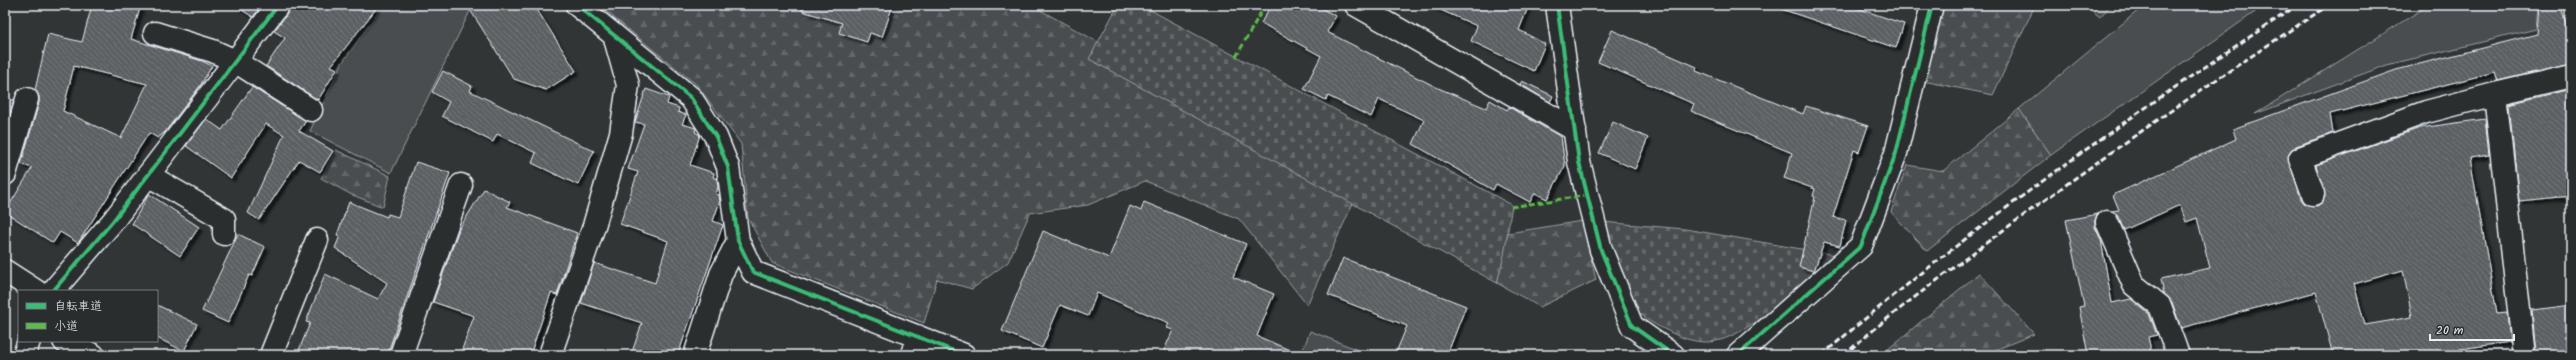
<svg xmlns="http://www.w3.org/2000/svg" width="2576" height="360" viewBox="0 0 2576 360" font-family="Kalam,'Klee One',sans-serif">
	<defs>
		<pattern id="forest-firs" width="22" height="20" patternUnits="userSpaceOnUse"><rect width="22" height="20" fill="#494d4f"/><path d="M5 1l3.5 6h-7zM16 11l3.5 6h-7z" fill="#636769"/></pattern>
		<pattern id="cemetery-stones" width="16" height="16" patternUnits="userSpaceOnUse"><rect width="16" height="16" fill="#494d4f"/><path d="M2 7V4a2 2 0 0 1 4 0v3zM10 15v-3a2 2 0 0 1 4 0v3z" fill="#636769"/></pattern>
		<pattern id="building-back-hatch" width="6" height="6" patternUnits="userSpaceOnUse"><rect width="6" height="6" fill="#5c6063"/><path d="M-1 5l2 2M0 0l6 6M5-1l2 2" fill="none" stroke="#73777a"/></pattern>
		<filter id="shadow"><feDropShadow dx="3.5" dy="3.5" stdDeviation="1" flood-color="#0009"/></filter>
	</defs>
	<rect width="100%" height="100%" fill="#323536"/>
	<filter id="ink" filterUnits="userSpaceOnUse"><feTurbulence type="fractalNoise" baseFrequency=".025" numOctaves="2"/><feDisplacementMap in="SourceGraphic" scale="8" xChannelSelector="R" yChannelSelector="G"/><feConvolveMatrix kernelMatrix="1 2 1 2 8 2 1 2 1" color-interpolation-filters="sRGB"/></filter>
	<g filter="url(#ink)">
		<path fill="#494d4f" stroke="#989fa4" d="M383,5H473L391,173L310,131L342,63Z
			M2145,5H2265L2051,155L2019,109Z
			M2429,5H2538L2536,29L2387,65L2255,114Z
			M1310,331L1371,355H1301Z"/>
		<path fill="url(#forest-firs)" stroke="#989fa4" d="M598,5H1031L1098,42L1090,59L1353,203L1307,305L1239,219L1145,181L1088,205L1030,213L1008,262L972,289L937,279L924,323L772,263L748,218L741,144L697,85Z
			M1942,5H2035L1993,95L1923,81Z
			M2085,5H2111L2100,17Z
			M2019,109L2051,155L1927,251L1891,212L1907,165L1943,171Z
			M336,150L390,176L383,207L350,194L321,178Z
			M1582,221L1596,280L1540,307L1497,283L1508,233Z
			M1979,273L2034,334L1983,355H1881Z"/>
		<path fill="url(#cemetery-stones)" stroke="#989fa4" d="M1118,5H1141L1512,205L1504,255L1497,283L1089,59Z
			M1602,222L1685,229L1836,255C1808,279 1744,343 1707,342C1692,342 1679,337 1666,330C1651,323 1638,315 1630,300C1618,276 1611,247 1602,222Z"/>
		<path fill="url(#building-back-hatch)" stroke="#e8f1f8" fill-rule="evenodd" filter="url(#shadow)" d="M92,5H141L131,39L202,61L212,66L200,86L165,132L158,138L149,133L78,243L60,232L53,243L5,212L32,168L21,164L39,103V96L35,90L48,34L82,42ZM74,66L147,84L121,138L63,111Z
			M234,5H262L253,17Z
			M290,5H379L331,66L337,69L318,100L266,66L285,38L274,31L288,13Z
			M467,5H534L576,71L546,90L514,79Z
			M803,5H893L882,37L870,33L867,42L839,33L842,23L802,11Z
			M1271,5H1315L1336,16L1327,32L1438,88L1486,108L1490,100L1507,110L1509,107L1561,137L1565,166L1547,199L1535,193L1530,202L1496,184L1493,190L1413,144L1424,120L1379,99L1371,117L1328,96L1326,100L1304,89L1321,56L1261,23Z
			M1429,5H1529L1519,30L1545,44L1534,71L1471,41L1477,26Z
			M1782,5H1848L1904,24L1896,48L1781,9Z
			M2539,5H2562L2571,43V64L2498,81L2495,72L2330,114L2333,133L2296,146L2288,156L2301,199L2305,204L2317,206L2323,202L2325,196L2316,165L2420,128L2485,119L2489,155L2470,158L2497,314L2507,313L2510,342L2460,349L2461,355H2333L2316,292L2181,328L2172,302L2164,294L2161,279L2210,268L2197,218L2186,222L2180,205L2124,230L2118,217L2112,211L2119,210L2113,195L2236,139L2233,129L2396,70L2537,34ZM2403,270L2412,317L2365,325L2354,284Z
			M1612,30L1697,67L1696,71L1803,114L1806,106L1868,126L1859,152L1854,150L1833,217L1846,220L1840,246L1824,242L1814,271L1799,267L1815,197L1813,196L1815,189L1784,178L1792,153L1691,111L1694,104L1598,62Z
			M443,71L472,86L470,91L594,151L578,185L532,163L536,153L497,134L493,142L442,116L449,102L432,92Z
			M1522,81L1553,96L1550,102L1520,84Z
			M252,87L306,121L299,131L333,151L320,172L299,160L259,220L248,213L284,135L266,124L231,178L186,146L206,119L222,130Z
			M646,89L669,97L667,104L679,108L678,112L686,115L682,124L696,128L695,132L700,135L690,165L714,173L713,177L717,179L718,187L716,194L719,195L720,201L713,221L723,225L678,355H631L642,323L581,303L594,263L655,283L668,241L620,224L638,172L628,169L644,124L635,122Z
			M2571,89V196L2519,201L2509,104Z
			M5,98L14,100L5,129Z
			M1613,122L1648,138L1635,169L1599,153Z
			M416,162L450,173L387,355H297L310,323L306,322L325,274L378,299L387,283L335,248L340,236L337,235L349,202L387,217L388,214L398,217Z
			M484,189L510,202L507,207L577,233L557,295L551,293L530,355H460L474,316L433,302L459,229Z
			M149,194L199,227L180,256L132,224Z
			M1144,202L1246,244L1233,277L1274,294L1257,336L1301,355H1162L1173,330L1167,328L1169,323L1097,293L1088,316L1060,305L1042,348L1002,331L1043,231L1109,258L1130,206L1141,211Z
			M2098,214L2095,220V227L2101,240L2112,303L2131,299L2149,314L2157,335L2148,337L2152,355H2088L2079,307L2084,306L2066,220Z
			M238,234L265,247L252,276L249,275L228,323L202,311Z
			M1343,258L1466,306L1447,355H1395L1407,326L1328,295Z
			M157,305L197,324L184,351L157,338Z
			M2571,305V355H2536L2532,310Z"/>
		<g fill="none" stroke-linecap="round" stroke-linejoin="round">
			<defs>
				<path id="street" d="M577,5L691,98L716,137L728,167L738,241L753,272L964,355
					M1356,5L1575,130
					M1557,5L1579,162L1601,250L1632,326L1673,355
					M155,33L213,51L235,61L311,110
					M5,174L27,99
					M148,175L224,219V234
					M2313,194L2300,158L2426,112L2495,94
					M2107,222L2134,285L2160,306L2178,355
					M5,271L36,291
					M53,291L113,221L278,5
					M64,341L93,355
					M24,355L29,341
					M271,355L317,240
					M401,355L461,185
					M550,355L594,226L621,133L628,85L614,35
					M695,355L721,274L738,241
					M912,355L917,336
					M1738,355L1861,246L1896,153L1932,5
					M2524,355L2495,94L2571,76"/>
			</defs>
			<use href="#street" stroke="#e8f1f8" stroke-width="25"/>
			<use href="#street" stroke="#2a2d2e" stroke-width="22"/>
			<path stroke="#e8f1f8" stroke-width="3" stroke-dasharray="6 3" stroke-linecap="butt" d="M1822,355C1972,227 2133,113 2298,5
				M1844,355C1889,315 1938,280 1986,243C2098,160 2212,81 2329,5"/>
			<path stroke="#5cbc4b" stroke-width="3" stroke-dasharray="6 3" stroke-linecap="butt" d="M1236,57L1265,5
				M1511,207L1587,195"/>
			<defs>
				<path id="cycleway" d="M577,5L691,98L716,137L728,167L738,241L753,272L964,355
					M1557,5L1579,162L1601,250L1632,326L1673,355
					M53,291L113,221L278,5
					M1738,355L1861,246L1896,153L1932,5"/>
			</defs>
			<use href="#cycleway" stroke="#2a2d2e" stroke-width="6"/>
			<use href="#cycleway" stroke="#3abd76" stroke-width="4"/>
		</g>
	</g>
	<rect width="2576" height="360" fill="none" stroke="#2a2d2e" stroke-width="20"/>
	<rect x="10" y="10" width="2556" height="340" fill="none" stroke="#e8f1f8" stroke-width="1.5" filter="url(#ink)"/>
	<rect x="18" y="290" width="140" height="52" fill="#2a2d2e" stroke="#767b7f"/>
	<rect x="26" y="303" width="20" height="6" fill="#3abd76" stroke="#767b7f"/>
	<text x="54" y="310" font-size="12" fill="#e8f1f8">自転車道</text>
	<rect x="26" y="323" width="20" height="6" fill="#5cbc4b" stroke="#767b7f"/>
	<text x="54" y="330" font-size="12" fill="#e8f1f8">小道</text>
	<path d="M2430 334v6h84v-6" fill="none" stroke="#e8f1f8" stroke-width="2"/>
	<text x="2436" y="334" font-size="12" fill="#e8f1f8" stroke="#2a2d2e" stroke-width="3" paint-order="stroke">20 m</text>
</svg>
